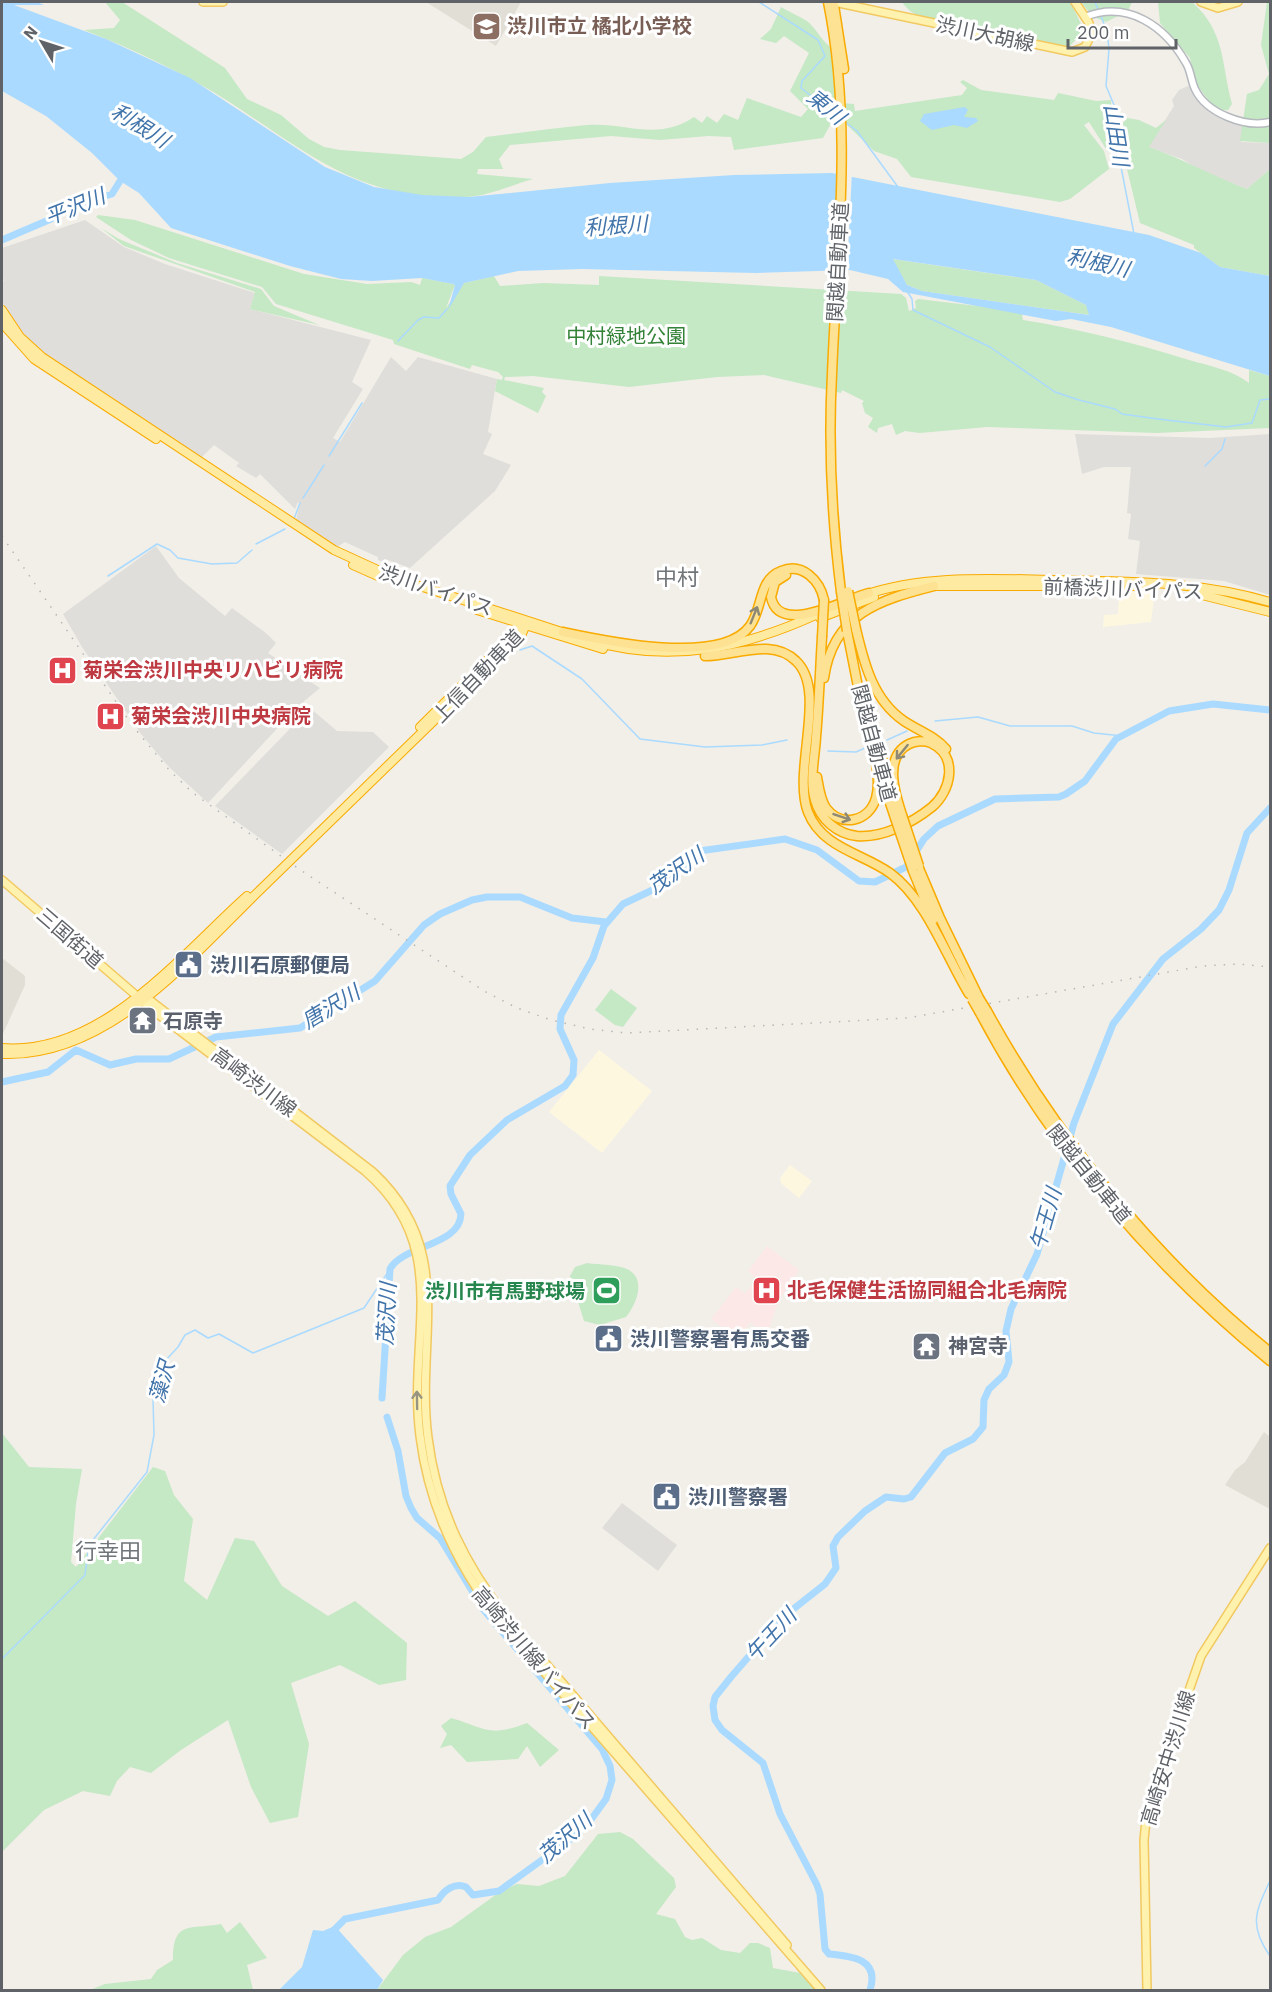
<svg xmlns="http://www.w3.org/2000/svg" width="1272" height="1992" viewBox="0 0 1272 1992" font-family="'IBM Plex Sans','Noto Sans JP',sans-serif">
	<rect width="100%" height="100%" fill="#f1efe8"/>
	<path fill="#fef7e0" d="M1119,591L1151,593L1154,598L1151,622L1103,627L1104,615L1118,614Z
		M599,1050L652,1091L602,1153L549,1112Z
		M790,1165L812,1181L799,1198L781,1183L780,1178Z"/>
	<path fill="#e0deda" d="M1188,86L1202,104L1221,119L1243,124L1241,142L1270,143V169L1247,189L1201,171L1182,159L1148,147L1174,106L1172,100L1179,90Z
		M85,220L124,247L165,264L255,293L250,309L371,340L352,382L363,389L333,438L340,442L391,357L406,371L418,357L497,379L488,432L492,434L483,454L511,465L495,491L410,568L388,560L384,562L378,560V557L345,542L337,547L296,520L300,504L298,502L295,509L260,474L256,478L236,466L239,463L214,445L201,458L45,355L16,326L2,302V284L4,280L2,278V248Z
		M1075,434L1210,438L1270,434V595L1224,581L1136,574L1140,541L1128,539L1131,514L1127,513L1131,467H1104L1082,474Z
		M156,546L179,578L225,616L232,608L266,633L276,643L268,653L320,688L297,707L208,803L168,766L141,734L82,647L63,614Z
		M310,708L337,731L373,732L389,747L282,854L215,806Z
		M622,1503L677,1545L658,1571L602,1528Z"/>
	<path fill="#e1ded6" d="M426,2H521L496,46Z
		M2,958L25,976V985L2,1036Z
		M1264,1432L1270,1437V1509L1225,1485L1235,1470L1245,1462Z"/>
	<path fill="#fce8e6" d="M767,1246L799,1270L779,1300L767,1334L750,1322L738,1339L711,1319L736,1287L745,1293L757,1279L748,1271Z"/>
	<path fill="#c5e8c5" d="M105,2H122L225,68L247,99L281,115L309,139L324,147L340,150L461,159L473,152L486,137C520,133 554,128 587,125C627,122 656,142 694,117L702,123L707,116L717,123L724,114L738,120L747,98L801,117L808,109L790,91L809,53L784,36L776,43L760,39L771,29L781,7C789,12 799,16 807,21C817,29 823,44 834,49L840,103L854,104L855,111L962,95L967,88L960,82L963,80L981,90L1054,100L1058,93L1096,101L1111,100L1113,150L1109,138L1105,134L1108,152L1089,122L1084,125L1104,151L1109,169L1070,199L1060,202L911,177L897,159L874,151L845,123L834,118L823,138L734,150L731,137L708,136L660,140L611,136L510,145L499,159L503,169H478L477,174L533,179C512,185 488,196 467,197C363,202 312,156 231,103C186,74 135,50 84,30L114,28L120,20Z
		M902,2H1071L1084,31L1069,47H1058L963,27L954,18C932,17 917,23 902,2Z
		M1081,2H1132L1128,11L1106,22L1092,16Z
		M1158,2H1192C1226,32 1221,64 1232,104L1228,110H1216L1196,84L1190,58L1160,23Z
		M1267,2H1270V143L1240,141L1247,94L1259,90L1269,74L1261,45Z
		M1127,118L1139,120L1156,128L1166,120L1149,147C1183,159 1213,176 1247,189L1270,169V276L1220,267L1194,248V245L1140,223L1121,144L1123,123Z
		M98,215L135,220L304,274L367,284L411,282L420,285L422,278L453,284L455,285L446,308L464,283L494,276L500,286L543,283L599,285V276L901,294L906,298L909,311L916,308L915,301L918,299L986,307L1022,314L1023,320C1080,329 1134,343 1189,360C1210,366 1232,370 1249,383V370L1270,376V428L1156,433L987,427L920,433L905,431L896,435L892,424L878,428L877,433L868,427L873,418L865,413L862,403L864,401L842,390L841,393L764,375L717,377L629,387L533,376L505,377L504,380L544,388L542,392L546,396L538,413L495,391L497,379L502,380L503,377L498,372L472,365L470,369L394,344L393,340L276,304L262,287L169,258L131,240L96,217Z
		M101,228L119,239L177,263L261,289L274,306L319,325L250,309L255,292L124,246Z
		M892,259L1036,280L1086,305L1090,315L922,291L907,285Z
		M611,989L637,1008L623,1027L615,1025L595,1010Z
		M587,1263C599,1265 618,1264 629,1270C647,1281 635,1306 626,1317L600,1325L584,1321L570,1276L575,1267Z
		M2,1433L29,1467L82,1469L76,1504L71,1562L76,1567L153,1467L165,1471L174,1495L193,1519L184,1581L207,1600L235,1538L254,1541L282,1586L328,1616L355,1601L407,1643L406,1680L379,1685L340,1665L291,1683L309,1744L298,1817L270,1823L251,1787L228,1720L181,1750L151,1773L130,1767L117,1781L110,1796L83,1791L44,1810L2,1852Z
		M451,1718C486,1728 488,1738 527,1723L559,1750L540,1767L527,1746L518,1759L467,1762L451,1745L440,1748L447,1734L441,1726Z
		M620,1832L633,1839L674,1878L676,1887L656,1914L675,1919L685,1937L692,1940L702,1938L721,1950L740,1953L750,1943H758L770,1948L773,1968L800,1973L816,1990H377L403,1955L425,1937L451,1927L501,1891L517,1884L539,1886L565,1876L598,1834Z
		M240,1922L267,1958L247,1965L253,1990H90L105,1984L151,1979L157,1970L173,1960C173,1919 191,1930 221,1924L227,1933Z"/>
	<path fill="#aadaff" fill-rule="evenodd" d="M2,2H37L44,5H14L106,39L190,78L325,167L374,187L422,195L469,197L610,183L734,175L832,173L1149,235L1201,253L1220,267L1270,276V376L1111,327L1071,319L1056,321L903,292L888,279L850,270L756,273L582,269L518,271L464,283L448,310L455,285L453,284L422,278L372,281L341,279L290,266L171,228L139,193L120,181L92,153L46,116L2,91ZM893,259L1036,280L1086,305L1089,315L922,291L907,285Z
		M965,107L968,110L964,117L976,118L978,121L967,128L954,125L932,130L920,121L924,114Z
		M335,1926L383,1980L377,1990H279L302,1967L313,1930L323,1931Z"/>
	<path fill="#f1efe8" d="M841,171L852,172L851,192L847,273H836Z"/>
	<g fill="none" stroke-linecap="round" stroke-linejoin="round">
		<path stroke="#aadaff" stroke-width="1.5" d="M759,2L818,40L825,56L802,81L801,88L838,117
			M1095,2L1099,12
			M1101,16L1107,32L1109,49L1106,86L1117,112V146L1134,234
			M844,121L857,131L898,187
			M907,291L912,299L913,310L990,347L1055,392L1079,400L1115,409L1122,414L1158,419L1226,427L1252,423L1260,400L1270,399
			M398,341L418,320L424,317L439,318L447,309
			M329,456L362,403
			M1205,466L1222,449L1225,439
			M303,498L324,465
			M294,519L300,503
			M256,544L285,529
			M108,576L157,544L170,550L178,558L212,564L237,563L252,550
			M520,650L532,646L582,679L640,739L705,747L762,745L787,740
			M935,721L978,717L1010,726H1072L1094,733L1123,736
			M887,740L907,731
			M828,751L856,752L865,748
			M2,1659L85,1575L89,1545L147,1472L154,1435L153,1399L164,1362L178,1347L185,1335L195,1330L208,1338L219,1334L253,1353L364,1308L390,1269
			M1270,1881C1255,1912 1249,1926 1270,1956"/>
		<path stroke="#aadaff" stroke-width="7" d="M2,240L51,219L77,204L112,194L120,181L127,176
			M2,1082L48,1072L76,1050L110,1065L136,1059H169L216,1037L300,1028L375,981L424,925L440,914L472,900L487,897H520L572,918L606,922
			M382,1398L390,1269C403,1245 460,1246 461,1214L451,1194L450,1186L470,1155L507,1120L565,1086L573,1075L574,1060L560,1029L561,1015L593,958L604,926L623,904L663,885L699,851L785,839L817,850L859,881L875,882L906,867L924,839L938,826L995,799L1059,797L1066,794L1085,781L1116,739L1169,711L1213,704L1270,710
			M331,1933L345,1919L438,1900C444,1890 455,1882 466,1887L473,1895L499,1891L571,1839L590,1821L606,1799L612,1780L610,1766L602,1749L483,1609L440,1538L417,1518L411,1508L406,1496L398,1451L387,1417
			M870,1990C880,1959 852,1956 829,1954L825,1949L820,1894L817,1885L780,1814L763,1763L722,1730L715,1720L713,1706L715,1697L731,1677L782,1618L825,1584L836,1568L833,1546L838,1537L865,1511L886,1497L904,1499L911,1497L945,1453L973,1439L983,1427L984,1400L989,1389L1004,1375L1009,1362L1006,1331L1011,1309L1037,1254L1074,1123L1113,1024L1163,959L1201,929L1219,910L1229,890L1247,833L1270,808"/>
		<defs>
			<path id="secondary" d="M1085,17C1128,0 1165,26 1186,63C1191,71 1191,81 1195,89C1206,113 1245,128 1270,122"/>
			<path id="primary" d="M203,2H223
				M834,2L1072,52L1085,47L1091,35L1089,23L1075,2
				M1201,2L1218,8L1238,2
				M2,880L159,1015L365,1171C454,1248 407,1336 420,1436C429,1509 459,1571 506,1628L821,1990
				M141,997L147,998L373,1172C458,1251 415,1339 428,1438C437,1510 466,1567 511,1623L787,1945
				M1147,1990L1144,1840L1147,1811L1201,1656L1270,1548"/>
			<path id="trunk" d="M2,310L20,337L42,357L334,550L395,578L568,634
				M2,323L34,359L156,439
				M353,565L380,577
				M929,586H1142
				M1200,590L1202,595L1270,612
				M864,595C926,574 994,579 1059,580C1131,582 1200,581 1270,602
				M477,610L603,649
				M820,618L874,597
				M588,640C670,665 744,648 820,613
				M420,727L524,624
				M336,816L521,636L527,622
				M2,1048C101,1056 180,956 247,896
				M2,1054C108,1058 190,958 260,890"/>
			<path id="motorway" d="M828,2C853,126 837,249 832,374C828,447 832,520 841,592
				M834,5L844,69
				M786,575L775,582L771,597C779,637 845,599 869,593
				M856,629C864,663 873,700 904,721C919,731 935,736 946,749
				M847,631L861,702
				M563,632C605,641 721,666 750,626C763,608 758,580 781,571C803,562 820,581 824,600
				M822,637C820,670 819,703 816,737C815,757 809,780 815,800C820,819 837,834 857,836C883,838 912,823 932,807C951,791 959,756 931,743C924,740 915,741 909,744C883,757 895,794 902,815
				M705,656C735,656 772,637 796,661C828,691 792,770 808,812C822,848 862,853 890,873C926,899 946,956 969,994
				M824,678C833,614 879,600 934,586
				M864,692L889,784
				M881,776L895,818
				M817,777C819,788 820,799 826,808C841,828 869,822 876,798C884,771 865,726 860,698
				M918,866L940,918L979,998
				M913,871L933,920
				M987,1011C1058,1140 1156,1260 1270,1352
				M980,1013C1051,1147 1153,1266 1270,1361"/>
		</defs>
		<use href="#secondary" stroke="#b6babf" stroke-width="9"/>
		<use href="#primary" stroke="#f2c960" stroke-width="10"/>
		<use href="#trunk" stroke="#f9ab00" stroke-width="10"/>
		<use href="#motorway" stroke="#f9ab00" stroke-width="11"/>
		<use href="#secondary" stroke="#fff" stroke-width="6"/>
		<use href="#primary" stroke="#fff2af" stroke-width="7"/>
		<use href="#trunk" stroke="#feeaa1" stroke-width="8"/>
		<use href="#motorway" stroke="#fde293" stroke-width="8"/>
		<path stroke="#b6b7b8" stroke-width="1.5" stroke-dasharray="1.5 8" stroke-linecap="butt" d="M2,536L132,725L170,771L193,793L299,869L484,991L517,1008L551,1020L590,1029L626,1033L907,1018L1203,966L1238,964L1270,967"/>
		<defs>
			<path id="trunk-bridge" d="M260,890L336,816"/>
			<path id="motorway-bridge" d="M848,591L856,629
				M841,592L847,631
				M822,637L824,600
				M902,815L919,866
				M895,818L913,871
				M979,998L987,1011
				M972,999L980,1013"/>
		</defs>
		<use href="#trunk-bridge" stroke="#f9ab00" stroke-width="10" stroke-linecap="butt"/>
		<use href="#motorway-bridge" stroke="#f9ab00" stroke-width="11" stroke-linecap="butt"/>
		<use href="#trunk-bridge" stroke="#feeaa1" stroke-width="8"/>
		<use href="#motorway-bridge" stroke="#fde293" stroke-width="8"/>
	</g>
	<defs><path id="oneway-shaft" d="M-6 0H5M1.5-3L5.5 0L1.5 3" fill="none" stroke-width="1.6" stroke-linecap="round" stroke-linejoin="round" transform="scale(1.5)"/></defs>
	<g stroke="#8e8975">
		<use href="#oneway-shaft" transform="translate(754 615) rotate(-68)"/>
		<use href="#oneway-shaft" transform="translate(902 752) rotate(129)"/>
		<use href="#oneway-shaft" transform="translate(842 817) rotate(19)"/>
	</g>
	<use stroke="#979581" href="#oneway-shaft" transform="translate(417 1400) rotate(-91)"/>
	<defs>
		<symbol id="school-square" viewBox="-11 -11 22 22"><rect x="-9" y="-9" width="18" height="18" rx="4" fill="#8d6e63" stroke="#fff"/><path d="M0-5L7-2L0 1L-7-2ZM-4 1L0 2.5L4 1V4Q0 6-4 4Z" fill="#fff"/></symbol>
		<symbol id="hospital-square" viewBox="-11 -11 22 22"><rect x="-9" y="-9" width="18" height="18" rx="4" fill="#e0444e" stroke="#fff"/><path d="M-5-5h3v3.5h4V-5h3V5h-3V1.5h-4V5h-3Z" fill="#fff"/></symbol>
		<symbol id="civic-square" viewBox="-11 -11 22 22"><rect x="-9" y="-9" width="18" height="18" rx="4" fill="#5c6f8a" stroke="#fff"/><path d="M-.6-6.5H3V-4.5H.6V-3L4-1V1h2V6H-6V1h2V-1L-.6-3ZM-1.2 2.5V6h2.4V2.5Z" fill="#fff"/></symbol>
		<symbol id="temple-square" viewBox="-11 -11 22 22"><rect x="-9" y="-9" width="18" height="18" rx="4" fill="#6b7280" stroke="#fff"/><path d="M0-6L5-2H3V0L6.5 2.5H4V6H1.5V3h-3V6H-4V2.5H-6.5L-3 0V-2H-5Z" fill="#fff"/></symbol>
		<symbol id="stadium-square" viewBox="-11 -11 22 22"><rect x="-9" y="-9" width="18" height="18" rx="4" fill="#2e9e5b" stroke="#fff"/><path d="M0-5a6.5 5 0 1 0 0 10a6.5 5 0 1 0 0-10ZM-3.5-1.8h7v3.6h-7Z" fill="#fff"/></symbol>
	</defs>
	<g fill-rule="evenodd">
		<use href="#school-square" x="470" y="10" width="33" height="33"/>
		<use href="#hospital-square" x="46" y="654" width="33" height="33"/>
		<use href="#hospital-square" x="94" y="700" width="33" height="33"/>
		<use href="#civic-square" x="172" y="948" width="33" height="33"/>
		<use href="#temple-square" x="126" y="1004" width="33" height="33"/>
		<use href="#hospital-square" x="750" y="1274" width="33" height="33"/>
		<use href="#stadium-square" x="590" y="1274" width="33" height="33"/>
		<use href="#civic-square" x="592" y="1322" width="33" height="33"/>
		<use href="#temple-square" x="910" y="1330" width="33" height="33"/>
		<use href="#civic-square" x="650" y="1480" width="33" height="33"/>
	</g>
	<g text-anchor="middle" stroke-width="6" stroke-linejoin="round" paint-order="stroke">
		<g font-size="20" font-weight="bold" fill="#785e54" stroke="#fff" text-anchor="start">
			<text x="507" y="33">渋川市立 橘北小学校</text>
		</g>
		<g font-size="20" fill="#5f6368" stroke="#fff">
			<text transform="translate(985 34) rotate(12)" y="7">渋川大胡線</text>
			<text transform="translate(838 262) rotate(-87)" y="7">関越自動車道</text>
			<text transform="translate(1123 589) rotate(2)" y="7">前橋渋川バイパス</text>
			<text transform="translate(436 590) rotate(19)" y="7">渋川バイパス</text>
			<text transform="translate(478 676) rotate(-46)" y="7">上信自動車道</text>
			<text transform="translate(874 743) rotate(75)" y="7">関越自動車道</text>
			<text transform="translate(70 938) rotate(41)" y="7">三国街道</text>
			<text transform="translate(254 1082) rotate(37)" y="7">高崎渋川線</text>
			<text transform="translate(1089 1174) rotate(51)" y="7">関越自動車道</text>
			<text transform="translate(534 1658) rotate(50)" y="7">高崎渋川線バイパス</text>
			<text transform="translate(1168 1758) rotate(-73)" y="7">高崎安中渋川線</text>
		</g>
		<g font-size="20" fill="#348238" stroke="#fff">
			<text x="626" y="343">中村緑地公園</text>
		</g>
		<g font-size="20" font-weight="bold" fill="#be3a42" stroke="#fff" text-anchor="start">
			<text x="83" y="677">菊栄会渋川中央リハビリ病院</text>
			<text x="131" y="723">菊栄会渋川中央病院</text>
			<text x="787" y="1297">北毛保健生活協同組合北毛病院</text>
		</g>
		<g font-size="20" font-weight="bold" fill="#4e5e75" stroke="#fff" text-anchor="start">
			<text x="210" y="972">渋川石原郵便局</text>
			<text x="630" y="1346">渋川警察署有馬交番</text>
			<text x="688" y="1504">渋川警察署</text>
		</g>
		<g font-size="20" font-weight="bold" fill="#5b616d" stroke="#fff" text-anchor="start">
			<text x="163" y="1028">石原寺</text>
			<text x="948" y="1353">神宮寺</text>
		</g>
		<g font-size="20" font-weight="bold" fill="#27864d" stroke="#fff" text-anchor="end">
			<text x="585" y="1298">渋川市有馬野球場</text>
		</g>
		<g font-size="21" font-style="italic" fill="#4174aa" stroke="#fff">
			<text transform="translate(826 107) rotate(39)" y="7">東川</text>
			<text transform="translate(140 126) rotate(32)" y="7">利根川</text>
			<text transform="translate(1116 135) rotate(81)" y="7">山田川</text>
			<text transform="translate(75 207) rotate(-22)" y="7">平沢川</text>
			<text transform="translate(616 226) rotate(-4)" y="7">利根川</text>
			<text transform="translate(1098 263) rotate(13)" y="7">利根川</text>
			<text transform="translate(676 871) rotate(-35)" y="7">茂沢川</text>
			<text transform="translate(331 1007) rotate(-31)" y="7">唐沢川</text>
			<text transform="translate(1046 1219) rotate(-74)" y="7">午王川</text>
			<text transform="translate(387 1314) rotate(-87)" y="7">茂沢川</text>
			<text transform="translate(162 1382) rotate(-74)" y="7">藻沢</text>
			<text transform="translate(771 1635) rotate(-47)" y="7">午王川</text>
			<text transform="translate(565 1838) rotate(-41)" y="7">茂沢川</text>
		</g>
		<g font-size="22" fill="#70757a" stroke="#fff">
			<text x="677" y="585">中村</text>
			<text x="108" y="1559">行幸田</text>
		</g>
	</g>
	<rect width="1272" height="1992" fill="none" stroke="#5f6368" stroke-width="6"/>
	<g transform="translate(42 42) rotate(309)" stroke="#ffffff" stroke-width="4.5" paint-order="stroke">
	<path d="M0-4.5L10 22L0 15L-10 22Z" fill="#5f6368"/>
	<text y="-9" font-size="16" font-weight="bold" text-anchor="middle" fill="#5f6368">N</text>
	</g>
	<path d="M1068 39v9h108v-9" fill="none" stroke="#5f6368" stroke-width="3"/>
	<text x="1077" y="39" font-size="18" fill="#5f6368" stroke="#ffffff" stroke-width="4.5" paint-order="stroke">200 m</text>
</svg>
